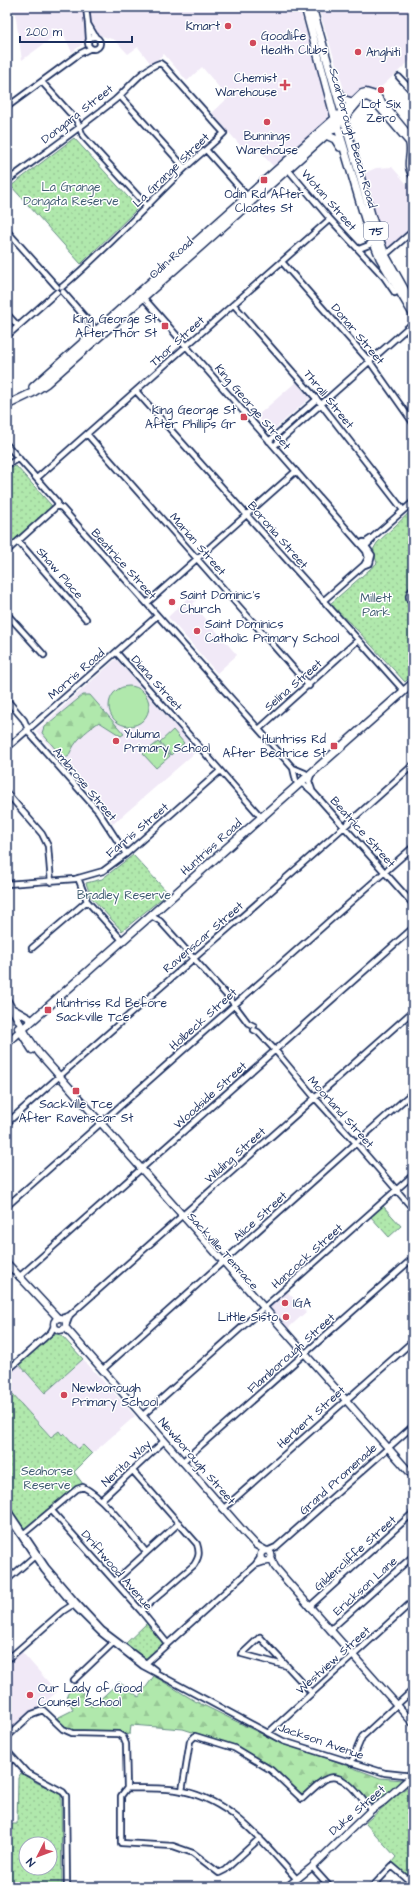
<svg xmlns="http://www.w3.org/2000/svg" width="420" height="1894" viewBox="0 0 420 1894" font-family="'Architects Daughter',sans-serif">
	<defs>
		<pattern id="forest-firs" width="22" height="20" patternUnits="userSpaceOnUse"><rect width="22" height="20" fill="#b0e8ac"/><path d="M5 1l3.5 6h-7zM16 11l3.5 6h-7z" fill="#97c796"/></pattern>
		<pattern id="park-dots" width="8" height="8" patternUnits="userSpaceOnUse"><rect width="8" height="8" fill="#b0e8ac"/><path d="M2 2h.1M6 6h.1" fill="none" stroke="#97c796" stroke-width="1.8" stroke-linecap="round"/></pattern>
	</defs>
	<rect width="100%" height="100%" fill="#fff"/>
	<filter id="ink" filterUnits="userSpaceOnUse"><feTurbulence type="fractalNoise" baseFrequency=".025" numOctaves="2"/><feDisplacementMap in="SourceGraphic" scale="8" xChannelSelector="R" yChannelSelector="G"/><feConvolveMatrix kernelMatrix="1 2 1 2 8 2 1 2 1" color-interpolation-filters="sRGB"/></filter>
	<g filter="url(#ink)">
		<path fill="#f1e9f7" d="M7,7H299L330,113L324,123L273,166L254,146L246,152L212,113L228,98L202,67L187,81L164,54L151,64L138,47L128,54L115,40L96,34L72,52L62,31L22,60L15,12H7Z
			M318,7H413V58L369,98L347,99Z
			M392,167L413,191V229L389,248L383,245L365,186V175L367,172L376,168Z
			M296,382L310,398L271,432L257,416Z
			M195,591L198,598L193,604L237,655L217,673L168,617Z
			M116,659L197,751L113,824L105,808L36,731Z
			M285,1289L306,1312L285,1331L264,1307Z
			M58,1334L61,1335L135,1416L92,1454L83,1445L78,1449L64,1433L52,1437L12,1394L7,1395V1375L51,1335Z
			M22,1652L57,1692L7,1735V1665Z"/>
		<path fill="#b0e8ac" stroke="#668c85" d="M109 706a20 20 0 1 1 40 0a20 20 0 1 1-40 0Z
			M173,730L184,743L171,755L160,742Z
			M158,742L170,756L156,768L143,754Z"/>
		<path fill="url(#forest-firs)" stroke="#668c85" d="M83,695H90L124,734L121,736L99,722C83,734 76,739 68,757H62L42,733L44,727Z
			M154,1676L195,1701L280,1743L327,1758L380,1778L403,1780L373,1806C363,1795 342,1765 324,1777C317,1782 310,1789 303,1795L270,1765L235,1746L183,1729L131,1725L130,1734L124,1735L120,1731H77L64,1728L57,1718L73,1710L67,1695L74,1685L95,1704L119,1682L139,1697Z"/>
		<path fill="url(#park-dots)" stroke="#668c85" fill-rule="evenodd" d="M74,138L138,208L81,264L11,186Z
			M16,466L52,506L7,546V470Z
			M413,509V593L407,598L408,604L413,610V674L405,682L359,632L330,604L377,563L373,550L377,543Z
			M133,855L168,893L122,931L91,897L86,883L102,879Z
			M383,1206L401,1226L389,1237L370,1216Z
			M56,1334L61,1335L83,1359L45,1393L19,1364L51,1335Z
			M12,1394L51,1437L59,1431L62,1435L64,1433L78,1449L83,1445L92,1454L74,1472L83,1484L23,1530L7,1506V1395Z
			M147,1623L164,1645L145,1662L123,1646Z
			M21,1773L37,1783L61,1793L62,1887H7V1824H17L18,1778ZM26,1844H50V1868H26Z
			M408,1786L413,1790V1881L392,1862L396,1857L365,1823Z"/>
		<g fill="none" stroke-linecap="round" stroke-linejoin="round">
			<defs>
				<path id="street" d="M86,7L88,24L95,36
					M88,24L89,39
					M88 43a6 6 0 1 1 12 0a6 6 0 1 1-12 0Z
					M399,77L413,92
					M42,82L77,121L83,136L147,206
					M120,96L185,168
					M7,107L79,54L91,48
					M207,151L248,197
					M286,167L330,219L384,277L395,293
					M7,181C43,154 80,128 115,100C129,88 142,69 160,63L164,66L224,133C211,146 196,157 183,170C143,209 105,251 62,287
					M7,231L57,287
					M359,249L369,245L372,240
					M383,257L413,231
					M282,262L370,362L413,423
					M63,292L97,331
					M142,296L366,551L368,558L364,565L323,601
					M234,305L321,404L403,510
					M7,314L18,326
					M7,336L57,292
					M136,391L404,691
					M87,434L309,686
					M269,441L317,399
					M7,445L58,503L57,506L62,508L293,768L305,773
					M274,446L413,323
					M7,465L19,458
					M37,478L330,219
					M18,541L86,619
					M363,542L372,555L370,563L365,565
					M361,545L373,537L413,502
					M364,548L372,540L373,537
					M7,551L57,506
					M413,589C407,594 408,599 413,605
					M413,593V599
					M147,603L296,471
					M7,614L44,655
					M116,652L261,817
					M7,700L24,720L30,734L98,811L126,854
					M259,729L358,640
					M7,748L157,616
					M293,768L296,781
					M311,775L309,781L312,790
					M300,783L305,785L313,792L413,904
					M7,793L42,834L48,846L51,882
					M78,878L87,901L122,940
					M7,884L75,879L103,871L126,854L220,771
					M149,917H153L160,921L230,999L248,1023L254,1026
					M32,948L87,901
					M254,1030L258,1032L275,1050L315,1098L356,1143L413,1209
					M7,1123C141,1002 279,887 413,765
					M7,1206L413,847
					M19,1277L413,928
					M62,1318L70,1315L413,1011
					M67,1323L70,1315
					M102,1370L413,1092
					M7,1371L51,1332L54,1326
					M142,1416L413,1175
					M182,1462L413,1258
					M132,1470L197,1544C200,1553 199,1557 194,1565L141,1611
					M101,1500L164,1441
					M7,1509L46,1567L76,1602L102,1630L155,1670
					M223,1509L413,1341
					M52,1511L141,1611L167,1643
					M7,1515L44,1570L73,1605L100,1632L143,1666L283,1741L385,1773L413,1776
					M22,1535L77,1489L83,1487C104,1497 130,1533 146,1552
					M267,1551L276,1547L413,1426
					M255,1565L264,1562
					M7,1580L36,1555
					M115,1581L179,1523
					M309,1607L413,1513
					M330,1630L413,1556
					M7,1660L63,1611L74,1604
					M144,1665L255,1565L260,1558
					M287,1666L242,1654L260,1637L312,1693
					M74,1680L115,1641
					M268,1733L413,1601
					M7,1737L32,1714L43,1710L63,1729L72,1733L118,1734L123,1737L126,1744L127,1788
					M7,1751L26,1772L63,1792L66,1796L67,1887
					M351,1763L362,1737L413,1690
					M7,1764L13,1758
					M127,1788L121,1796V1843L173,1846L193,1853L219,1873L225,1870L260,1838
					M127,1788C145,1789 165,1787 183,1791C233,1802 262,1841 295,1877
					M182,1791L190,1741L195,1736L234,1748L271,1770L302,1799C309,1793 316,1785 324,1780C342,1768 361,1798 371,1810
					M312,1867L330,1887
					M372,1887L392,1866L413,1884"/>
				<path id="secondary" d="M342,112L362,93L366,92L376,95L413,140
					M344,119L361,99L367,97L373,100L409,142C413,155 404,164 413,176
					M7,1000L26,1034L39,1053L413,1476
					M13,1009L29,1018
					M18,1028L32,1050
					M7,1263L58,1318
					M54 1324a6 6 0 1 1 12 0a6 6 0 1 1-12 0Z
					M66,1328L244,1532L256,1545L265,1550
					M260.5 1556a5.5 5.5 0 1 1 11 0a5.5 5.5 0 1 1-11 0Z
					M271,1558L275,1567L287,1581L413,1723
					M287,1887L312,1867L371,1810L384,1801L413,1775"/>
				<path id="primary" d="M305,7L333,111L366,222L380,258L413,314
					M312,7L372,218L385,255L413,305
					M339,92L342,99L352,102
					M326,135L335,139L340,147
					M33,387L342,112
					M7,405L32,393L47,383L344,119
					M7,1043L413,683"/>
			</defs>
			<use href="#street" stroke="#1b2f5e" stroke-width="8"/>
			<use href="#secondary" stroke="#1b2f5e" stroke-width="9"/>
			<use href="#primary" stroke="#1b2f5e" stroke-width="10"/>
			<use href="#street" stroke="#fff" stroke-width="4.5"/>
			<use href="#secondary" stroke="#fff" stroke-width="6"/>
			<use href="#primary" stroke="#fff" stroke-width="7"/>
		</g>
	</g>
	<g fill="#d1495b" stroke="#fff" stroke-width="1.5">
		<circle cx="228" cy="26" r="4"/>
		<circle cx="253" cy="43" r="4"/>
		<circle cx="358" cy="52" r="4"/>
		<path d="M283 79h4v4h4v4h-4v4h-4v-4h-4v-4h4z"/>
		<circle cx="381" cy="90" r="4"/>
		<circle cx="267" cy="122" r="4"/>
		<rect x="260" y="176" width="8" height="8" rx="2"/>
		<rect x="161" y="322" width="8" height="8" rx="2"/>
		<rect x="240" y="413" width="8" height="8" rx="2"/>
		<circle cx="172" cy="602" r="4"/>
		<circle cx="197" cy="631" r="4"/>
		<circle cx="116" cy="741" r="4"/>
		<rect x="330" y="742" width="8" height="8" rx="2"/>
		<rect x="44" y="1006" width="8" height="8" rx="2"/>
		<rect x="72" y="1087" width="8" height="8" rx="2"/>
		<circle cx="285" cy="1303" r="4"/>
		<circle cx="286" cy="1317" r="4"/>
		<circle cx="64" cy="1395" r="4"/>
		<circle cx="30" cy="1695" r="4"/>
	</g>
	<g text-anchor="middle" stroke-width="3" stroke-linejoin="round" paint-order="stroke">
		<rect fill="#fff" stroke="#5f6d8e" stroke-width="1" x="364" y="222" width="24" height="18" rx="3"/>
		<g font-size="11" font-weight="bold" fill="#1b2f5e">
			<text x="376" y="235">75</text>
		</g>
		<g font-size="12" fill="#1b2f5e" stroke="#fff" text-anchor="start">
			<text x="220" y="30" text-anchor="end">Kmart</text>
			<text x="261" y="40">Goodlife<tspan x="261" dy="14">Health Clubs</tspan></text>
			<text x="366" y="56">Anghiti</text>
			<text x="277" y="82" text-anchor="end">Chemist<tspan x="277" dy="14">Warehouse</tspan></text>
			<text x="381" y="108" text-anchor="middle">Lot Six<tspan x="381" dy="14">Zero</tspan></text>
			<text x="267" y="140" text-anchor="middle">Bunnings<tspan x="267" dy="14">Warehouse</tspan></text>
			<text x="264" y="198" text-anchor="middle">Odin Rd After<tspan x="264" dy="14">Cloates St</tspan></text>
			<text x="157" y="323" text-anchor="end">King George St<tspan x="157" dy="14">After Thor St</tspan></text>
			<text x="236" y="414" text-anchor="end">King George St<tspan x="236" dy="14">After Phillips Gr</tspan></text>
			<text x="180" y="599">Saint Dominic's<tspan x="180" dy="14">Church</tspan></text>
			<text x="205" y="628">Saint Dominics<tspan x="205" dy="14">Catholic Primary School</tspan></text>
			<text x="124" y="738">Yuluma<tspan x="124" dy="14">Primary School</tspan></text>
			<text x="326" y="743" text-anchor="end">Huntriss Rd<tspan x="326" dy="14">After Beatrice St</tspan></text>
			<text x="56" y="1007">Huntriss Rd Before<tspan x="56" dy="14">Sackville Tce</tspan></text>
			<text x="76" y="1108" text-anchor="middle">Sackville Tce<tspan x="76" dy="14">After Ravenscar St</tspan></text>
			<text x="293" y="1307">IGA</text>
			<text x="278" y="1321" text-anchor="end">Little Sisto</text>
			<text x="72" y="1392">Newborough<tspan x="72" dy="14">Primary School</tspan></text>
			<text x="38" y="1692">Our Lady of Good<tspan x="38" dy="14">Counsel School</tspan></text>
		</g>
		<g font-size="12" fill="#1b2f5e" stroke="#fff">
			<text transform="translate(77 114) rotate(-38)" y="4">Dongara Street</text>
			<text transform="translate(353 138) rotate(74)" y="4">Scarborough Beach Road</text>
			<text transform="translate(171 170) rotate(-44)" y="4">La Grange Street</text>
			<text transform="translate(329 200) rotate(49)" y="4">Wotan Street</text>
			<text transform="translate(171 258) rotate(-42)" y="4">Odin Road</text>
			<text transform="translate(358 334) rotate(50)" y="4">Donar Street</text>
			<text transform="translate(177 341) rotate(-42)" y="4">Thor Street</text>
			<text transform="translate(329 399) rotate(51)" y="4">Thrall Street</text>
			<text transform="translate(253 407) rotate(49)" y="4">King George Street</text>
			<text transform="translate(278 535) rotate(49)" y="4">Boronia Street</text>
			<text transform="translate(198 544) rotate(49)" y="4">Marian Street</text>
			<text transform="translate(124 564) rotate(48)" y="4">Beatrice Street</text>
			<text transform="translate(60 573) rotate(49)" y="4">Shaw Place</text>
			<text transform="translate(76 674) rotate(-41)" y="4">Morris Road</text>
			<text transform="translate(157 683) rotate(48)" y="4">Diana Street</text>
			<text transform="translate(293 685) rotate(-41)" y="4">Selina Street</text>
			<text transform="translate(85 784) rotate(50)" y="4">Ambrose Street</text>
			<text transform="translate(137 830) rotate(-40)" y="4">Farris Street</text>
			<text transform="translate(363 832) rotate(48)" y="4">Beatrice Street</text>
			<text transform="translate(211 847) rotate(-42)" y="4">Huntriss Road</text>
			<text transform="translate(203 937) rotate(-41)" y="4">Ravenscar Street</text>
			<text transform="translate(203 1019) rotate(-42)" y="4">Holbeck Street</text>
			<text transform="translate(210 1095) rotate(-42)" y="4">Woodside Street</text>
			<text transform="translate(341 1112) rotate(48)" y="4">Moorland Street</text>
			<text transform="translate(235 1155) rotate(-42)" y="4">Wilding Street</text>
			<text transform="translate(260 1216) rotate(-42)" y="4">Alice Street</text>
			<text transform="translate(223 1251) rotate(48)" y="4">Sackville Terrace</text>
			<text transform="translate(307 1256) rotate(-42)" y="4">Hancock Street</text>
			<text transform="translate(291 1353) rotate(-42)" y="4">Flamborough Street</text>
			<text transform="translate(311 1417) rotate(-42)" y="4">Herbert Street</text>
			<text transform="translate(197 1461) rotate(49)" y="4">Newborough Street</text>
			<text transform="translate(126 1463) rotate(-43)" y="4">Nerita Way</text>
			<text transform="translate(338 1479) rotate(-42)" y="4">Grand Promenade</text>
			<text transform="translate(355 1553) rotate(-42)" y="4">Gildercliffe Street</text>
			<text transform="translate(117 1570) rotate(49)" y="4">Driftwood Avenue</text>
			<text transform="translate(365 1586) rotate(-42)" y="4">Erickson Lane</text>
			<text transform="translate(333 1660) rotate(-42)" y="4">Westview Street</text>
			<text transform="translate(321 1741) rotate(19)" y="4">Jackson Avenue</text>
			<text transform="translate(357 1810) rotate(-41)" y="4">Duke Street</text>
		</g>
		<g font-size="12" fill="#405d72" stroke="#fff">
			<text x="71" y="191">La Grange<tspan x="71" dy="14">Dongata Reserve</tspan></text>
			<text x="376" y="602">Millett<tspan x="376" dy="14">Park</tspan></text>
			<text x="124" y="899">Bradley Reserve</text>
			<text x="47" y="1475">Seahorse<tspan x="47" dy="14">Reserve</tspan></text>
		</g>
	</g>
	<rect width="420" height="1894" fill="none" stroke="#fff" stroke-width="24"/>
	<rect x="12" y="12" width="396" height="1870" fill="none" stroke="#1b2f5e" stroke-width="1.5" filter="url(#ink)"/>
	<g transform="translate(38 1856) rotate(228)"><circle r="19" fill="#ffffff" stroke="#a4acbf"/>
	<path d="M0-3L7 15L0 10L-7 15Z" fill="#d1495b"/>
	<text y="-6" font-size="11" font-weight="bold" text-anchor="middle" fill="#1b2f5e">N</text>
	</g>
	<path d="M20 36v6h112v-6" fill="none" stroke="#1b2f5e" stroke-width="2"/>
	<text x="26" y="36" font-size="12" fill="#1b2f5e" stroke="#ffffff" stroke-width="3" paint-order="stroke">200 m</text>
</svg>
